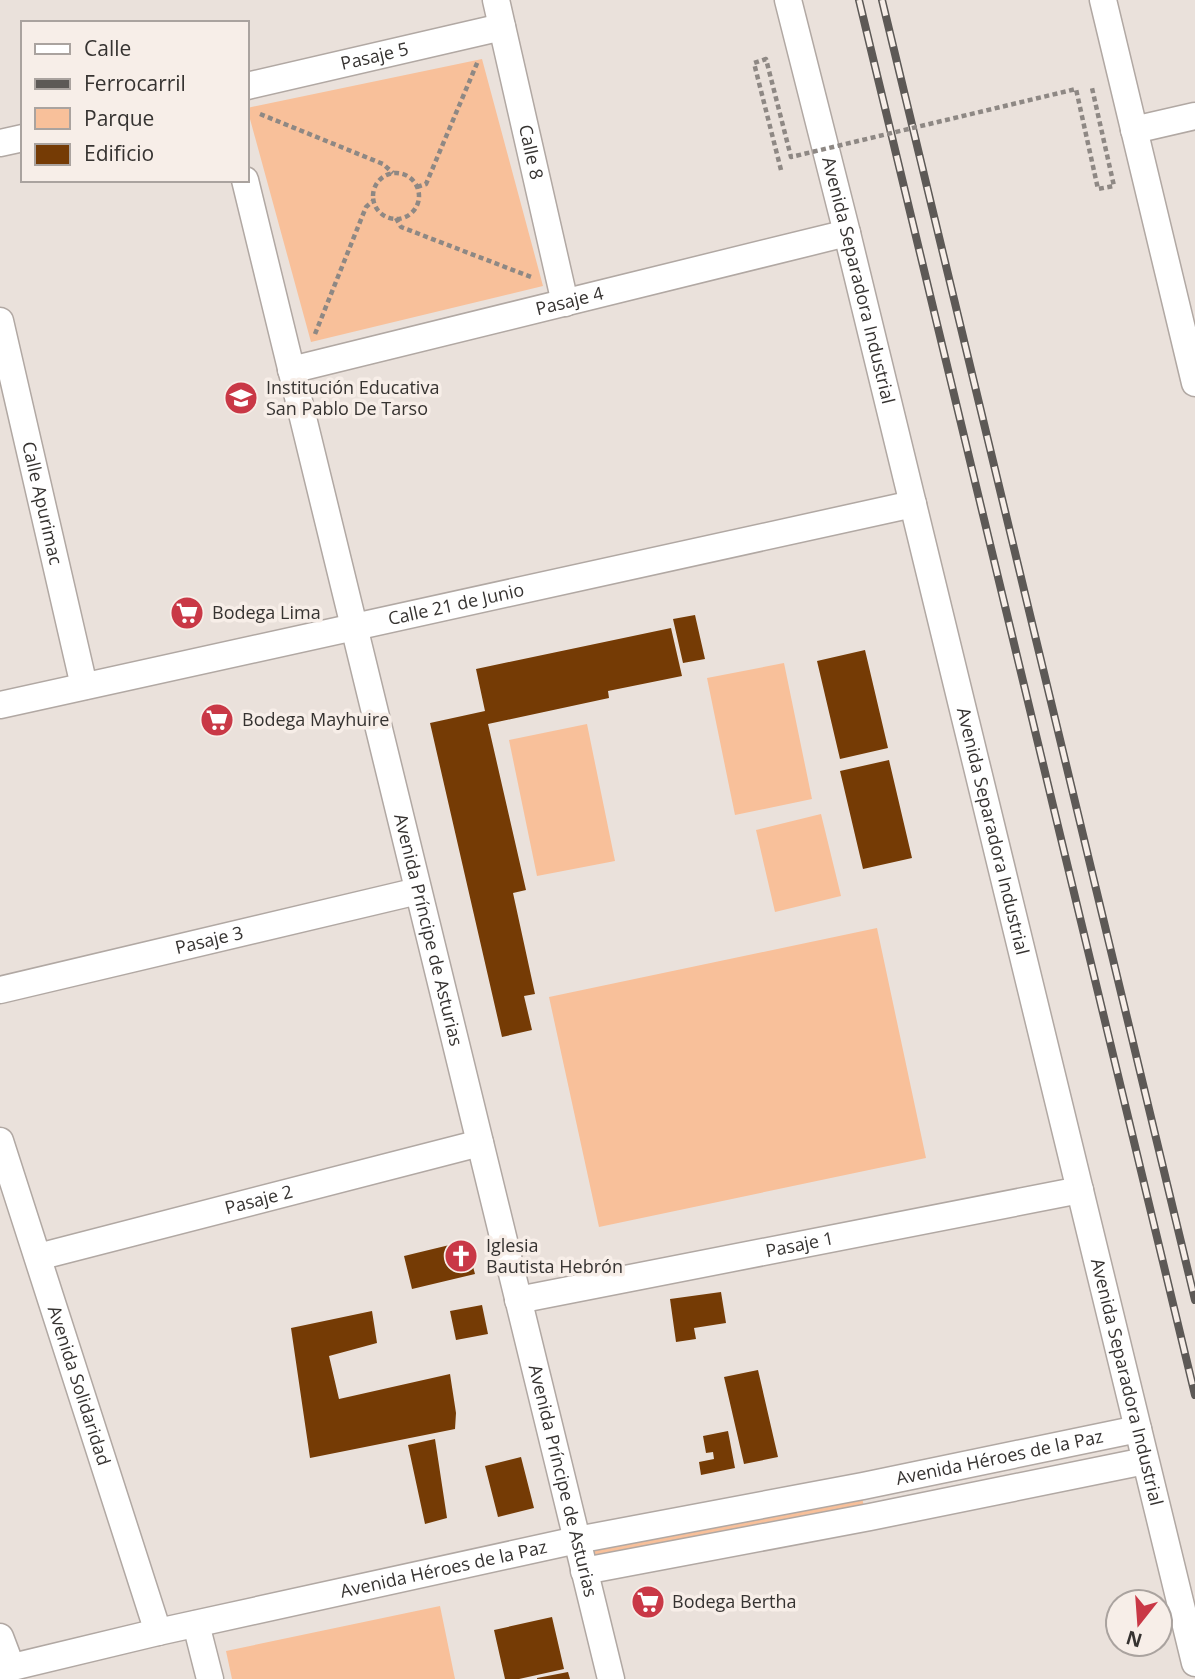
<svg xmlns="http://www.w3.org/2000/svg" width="1195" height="1679" viewBox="0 0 1195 1679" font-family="'Open Sans',sans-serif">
	<rect width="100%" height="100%" fill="#eae1db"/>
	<path fill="#f8c09a" d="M482,59L543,286L311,342L247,108Z
		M784,663L812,799L735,815L707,678Z
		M587,724L615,861L537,876L509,740Z
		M821,814L841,896L775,912L756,830Z
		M877,928L926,1158L599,1227L549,997Z
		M860,1489L866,1515L582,1569L577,1543Z
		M440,1606L455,1679H232L226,1651Z"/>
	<path fill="#753b05" d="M695,615L705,659L683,663L673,619Z
		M671,628L682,676L608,691L609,698L488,724L526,890L513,893L535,994L524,996L532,1030L502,1037L430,723L485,711L476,669Z
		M865,650L888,748L840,759L817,661Z
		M889,760L912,858L863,869L840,771Z
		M466,1241L475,1274L412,1289L404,1256Z
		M721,1292L726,1323L694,1328L696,1339L676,1342L670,1299Z
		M482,1305L488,1334L456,1340L450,1311Z
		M372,1311L377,1343L329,1356L339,1399L450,1374L456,1413L455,1429L310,1458L291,1328Z
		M758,1370L778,1457L744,1464L724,1377Z
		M728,1431L735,1468L701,1475L699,1462L714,1459L713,1452L706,1453L703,1436Z
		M435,1439L447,1518L425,1524L408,1445Z
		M521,1457L534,1508L498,1517L485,1466Z
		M552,1617L564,1669L519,1679H505L494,1630Z
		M568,1672L570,1679H537V1678Z"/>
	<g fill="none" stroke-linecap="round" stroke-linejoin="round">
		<defs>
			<g id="street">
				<path id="s1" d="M496,0L565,303"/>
				<path id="s2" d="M788,0L847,233L1195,1663"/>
				<path d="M1103,0L1195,383"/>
				<path id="s3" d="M247,86L502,27"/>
				<path d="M1134,130L1195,116"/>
				<path d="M0,143L23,138"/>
				<path id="s4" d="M245,180L611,1679"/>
				<path id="s5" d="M0,321L84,686"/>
				<path id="s6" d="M291,370L847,233"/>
				<path id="s7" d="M0,705L913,504"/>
				<path id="s8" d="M0,990L418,891"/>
				<path id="s9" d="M0,1141L158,1632"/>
				<path id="s10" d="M38,1257L480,1143"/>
				<path id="s11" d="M518,1300L1080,1190"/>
				<path d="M584,1571L870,1517L1145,1461"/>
				<path d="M196,1624L210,1679"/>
				<path d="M0,1637L11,1666"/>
				<path id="s12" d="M0,1670L158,1632L577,1540L863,1486L1138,1429"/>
			</g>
		</defs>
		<use href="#street" stroke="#b1a8a3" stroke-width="29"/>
		<path stroke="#8e8884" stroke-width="4.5" stroke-dasharray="5 3.5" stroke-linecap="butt" d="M260,114L383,164L393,173
			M373 196a23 23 0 1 1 46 0a23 23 0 1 1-46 0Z
			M417,187L426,184L478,61
			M396,218L401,227L531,277
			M315,334L366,207L373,201"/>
		<use href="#street" stroke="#fff" stroke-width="26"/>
		<defs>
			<path id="rail" d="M859,0L1195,1395
				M882,0L1195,1300"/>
		</defs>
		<use href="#rail" stroke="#5d5956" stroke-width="8"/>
		<use href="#rail" stroke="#f7eee8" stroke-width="5" stroke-dasharray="16" stroke-linecap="butt"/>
		<path stroke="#8e8884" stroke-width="4.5" stroke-dasharray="5 3.5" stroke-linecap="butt" d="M781,170L754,63L766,59L791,157L1076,89L1098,189L1114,186L1092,88"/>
	</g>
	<defs>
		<symbol id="school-disc" viewBox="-11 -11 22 22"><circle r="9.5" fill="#c93846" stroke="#f7eee8"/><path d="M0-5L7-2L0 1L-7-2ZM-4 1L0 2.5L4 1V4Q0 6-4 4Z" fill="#fff"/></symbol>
		<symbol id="supermarket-disc" viewBox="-11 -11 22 22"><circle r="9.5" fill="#c93846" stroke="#f7eee8"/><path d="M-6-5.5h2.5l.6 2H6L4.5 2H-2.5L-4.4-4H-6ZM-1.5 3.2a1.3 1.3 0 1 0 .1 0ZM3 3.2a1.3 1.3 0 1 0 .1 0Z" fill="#fff"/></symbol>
		<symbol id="church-disc" viewBox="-11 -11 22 22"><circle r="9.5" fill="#c93846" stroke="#f7eee8"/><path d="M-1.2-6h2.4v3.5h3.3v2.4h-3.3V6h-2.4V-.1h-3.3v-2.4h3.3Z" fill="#fff"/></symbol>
	</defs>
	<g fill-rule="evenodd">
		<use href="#school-disc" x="222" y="379" width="38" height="38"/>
		<use href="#supermarket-disc" x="168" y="594" width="38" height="38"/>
		<use href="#supermarket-disc" x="198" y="701" width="38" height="38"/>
		<use href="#church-disc" x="442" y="1237" width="38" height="38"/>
		<use href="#supermarket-disc" x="629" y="1583" width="38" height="38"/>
	</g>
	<g text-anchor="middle" stroke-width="7" stroke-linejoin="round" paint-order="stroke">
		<g font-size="18" fill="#363331" stroke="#f7eee8">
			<text dy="6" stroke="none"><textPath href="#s3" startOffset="131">Pasaje 5</textPath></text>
			<text dy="6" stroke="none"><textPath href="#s1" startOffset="156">Calle 8</textPath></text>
			<text dy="6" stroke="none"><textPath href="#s2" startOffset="289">Avenida Separadora Industrial</textPath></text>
			<text dy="6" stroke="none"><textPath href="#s6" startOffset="287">Pasaje 4</textPath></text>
			<text dy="6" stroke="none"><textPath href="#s5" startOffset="187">Calle Apurimac</textPath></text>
			<text dy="6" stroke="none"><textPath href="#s7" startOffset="467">Calle 21 de Junio</textPath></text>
			<text dy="6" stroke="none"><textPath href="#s2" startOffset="856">Avenida Separadora Industrial</textPath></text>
			<text dy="6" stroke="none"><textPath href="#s4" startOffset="772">Avenida Príncipe de Asturias</textPath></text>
			<text dy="6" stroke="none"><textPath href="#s8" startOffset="215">Pasaje 3</textPath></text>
			<text dy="6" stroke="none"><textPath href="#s10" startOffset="228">Pasaje 2</textPath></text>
			<text dy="6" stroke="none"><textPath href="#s11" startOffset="287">Pasaje 1</textPath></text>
			<text dy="6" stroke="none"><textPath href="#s2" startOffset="1423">Avenida Separadora Industrial</textPath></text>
			<text dy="6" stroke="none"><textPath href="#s9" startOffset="257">Avenida Solidaridad</textPath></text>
			<text dy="6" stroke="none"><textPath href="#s12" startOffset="1022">Avenida Héroes de la Paz</textPath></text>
			<text dy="6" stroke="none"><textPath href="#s4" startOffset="1339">Avenida Príncipe de Asturias</textPath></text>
			<text dy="6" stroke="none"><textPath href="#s12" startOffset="455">Avenida Héroes de la Paz</textPath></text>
		</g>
		<g font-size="18" fill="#363331" stroke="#f7eee8" text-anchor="start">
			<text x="266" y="394">Institución Educativa<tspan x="266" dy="21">San Pablo De Tarso</tspan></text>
			<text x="212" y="619">Bodega Lima</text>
			<text x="242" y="726">Bodega Mayhuire</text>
			<text x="486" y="1252">Iglesia<tspan x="486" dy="21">Bautista Hebrón</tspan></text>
			<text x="672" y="1608">Bodega Bertha</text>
		</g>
	</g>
	<rect x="21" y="21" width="228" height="161" fill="#f7eee8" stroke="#aaa39f" stroke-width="2"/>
	<rect x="35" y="44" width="35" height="10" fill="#ffffff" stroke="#aaa39f" stroke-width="2"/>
	<text x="84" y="56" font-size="21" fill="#363331">Calle</text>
	<rect x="35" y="79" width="35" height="10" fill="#5d5956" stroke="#aaa39f" stroke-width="2"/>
	<text x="84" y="91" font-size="21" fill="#363331">Ferrocarril</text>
	<rect x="35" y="108" width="35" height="21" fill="#f8c09a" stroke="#aaa39f" stroke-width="2"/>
	<text x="84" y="126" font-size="21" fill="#363331">Parque</text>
	<rect x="35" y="144" width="35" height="21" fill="#753b05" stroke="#aaa39f" stroke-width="2"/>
	<text x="84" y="161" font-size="21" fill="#363331">Edificio</text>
	<g transform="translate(1139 1623) rotate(197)"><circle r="33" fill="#f7eee8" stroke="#aaa39f" stroke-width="2"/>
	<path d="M0-5L12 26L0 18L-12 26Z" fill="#c93846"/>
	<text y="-10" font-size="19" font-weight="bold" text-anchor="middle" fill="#363331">N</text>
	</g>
</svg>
